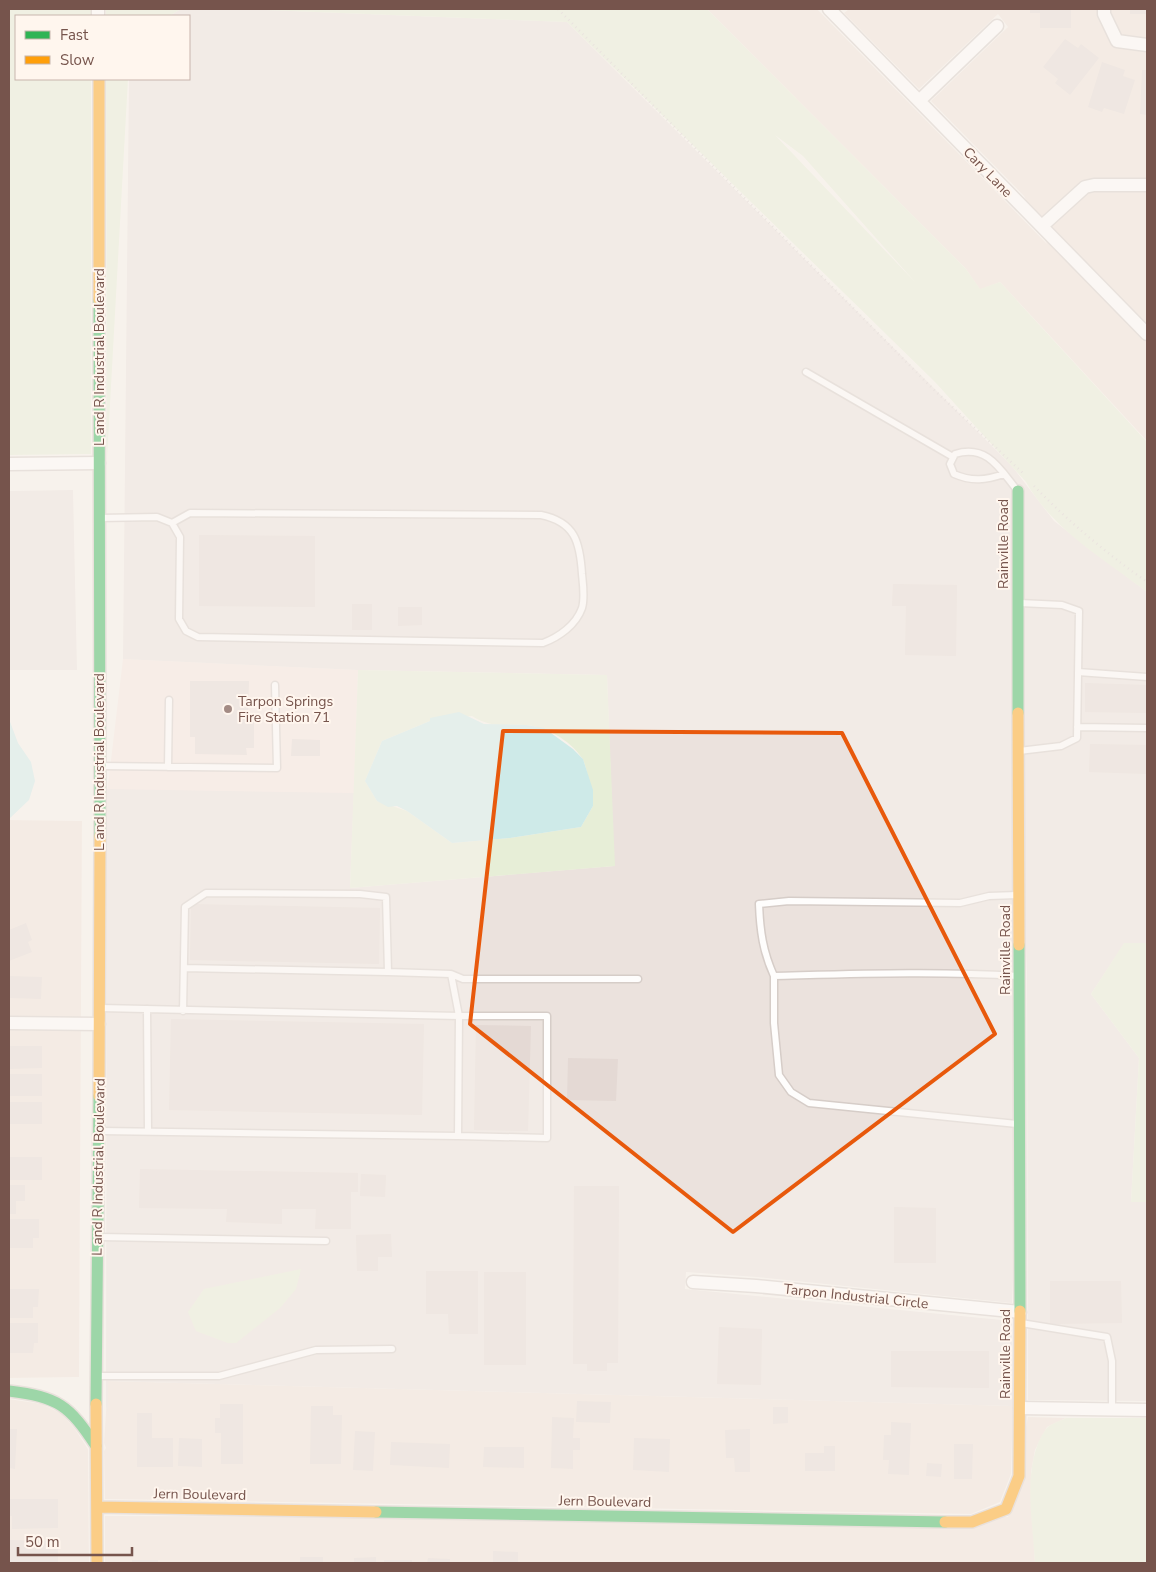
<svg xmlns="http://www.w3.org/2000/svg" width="1156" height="1572" viewBox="0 0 1156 1572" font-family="'Nunito Sans',sans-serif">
	<rect width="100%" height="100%" fill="#f7f2ec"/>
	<path fill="#f0e3da" d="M707,9H817L1047,244L1024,196L931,101L1008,27L998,14L919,89L844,13L849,9H1147V441L1000,282L980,290L966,269Z
		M9,820L82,821L79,1377L9,1378Z
		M108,1381L1013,1406L1011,1474L1000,1502L971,1514L105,1499L104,1451L106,1448L104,1443Z
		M9,1399L42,1404L62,1414L75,1429L88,1449L89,1563H9Z
		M1028,1417L1066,1418L1047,1427L1035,1450L1031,1472L1035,1563H105V1516L1008,1517Z"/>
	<path fill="#f7e6e0" d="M123,659L358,670L354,793L107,794Z"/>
	<path fill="#ebe2dd" d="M181,9H243L567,22L1011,465L1054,521L1147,592V943L1124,944L1091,994L1139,1058L1131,1202H1147V1401L1028,1400L1027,948L1012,1303L757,1277L686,1272L685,1289L1012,1321L1013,1406L108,1381V1413L106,1406L107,789L354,793L350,888L614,866L607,675L358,670L123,659L129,79H189V16H169Z
		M73,490L77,670H9V491Z"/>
	<path fill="#e7eed7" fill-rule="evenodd" d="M9,9H91V16H16V79H91V454L9,455Z
		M106,9H181L169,16H106Z
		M243,9H707L966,269L980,289L1000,282L1147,442V592C1104,559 1053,530 1026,482L935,382L567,22ZM775,135L803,156L915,282Z
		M106,79H128L107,459Z
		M358,670L607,675L615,866L350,888ZM472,716C491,728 502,724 523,725C544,725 570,740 582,758C588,767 590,795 593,806L581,827L510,838L452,843L407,811L377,801L365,781L382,741L430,721Z
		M1124,943H1147V1202H1131L1139,1058L1091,994Z
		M301,1269L296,1289L280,1308L236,1343H228L196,1331L188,1312L204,1289Z
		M1066,1418H1147V1563H1035C1033,1523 1021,1463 1046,1429C1050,1424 1060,1421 1066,1418Z"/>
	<path fill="#ceeae8" d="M459,712L484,724L526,725L544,728L573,749L583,759L593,790V806L581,827L510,838L452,843L407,811L397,806L388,807L377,801L365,781L382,741L430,721V718Z
		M9,719L18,743L31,762L35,781L29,800L9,819Z"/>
	<path fill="#e4d9d4" d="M1030,9H1071V28H1040V13H1030Z
		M1130,9H1147V14H1130Z
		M1065,39L1078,48L1081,44L1099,58L1070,95L1055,83L1058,79L1043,67Z
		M1102,62L1125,70L1123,76L1135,80L1124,114L1104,108L1102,112L1088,107Z
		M1142,70H1147V115L1140,114Z
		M199,535L315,536V607L199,606Z
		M893,584L957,585L956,656L905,655L906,606H892Z
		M352,604H372V630H352Z
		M398,607H422V625L398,626Z
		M190,681H249L248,717H254V748H246L247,755L195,754V737H190Z
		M1085,683L1147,685V713L1085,712Z
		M292,739L320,740V756H291Z
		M1090,744L1147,745V774L1089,772Z
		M191,904L380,908L379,964L190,960Z
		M26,923L32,940L28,942L32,952L9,961V930Z
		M9,976L42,977L41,999L9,998Z
		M171,1019L424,1024L422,1115L169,1110Z
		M476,1025L531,1026L528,1131L474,1130Z
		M9,1046H42V1068L9,1069Z
		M568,1058L618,1059L616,1101L567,1100Z
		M9,1074H42V1096H9Z
		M9,1102H42V1124H9Z
		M9,1157H42V1180H9Z
		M140,1169L358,1173V1192H351V1229H315L316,1209H282V1224L226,1222L227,1209L139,1208Z
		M361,1174L386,1175L385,1197L360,1196Z
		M9,1185H25V1201H16V1214H9Z
		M574,1186H619L618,1363H607V1371H587V1364H573Z
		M894,1207L936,1208V1263H894Z
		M9,1219H39V1238H33V1248H9Z
		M391,1234L392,1257H378V1271H357L356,1235Z
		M426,1271H478V1334H449L448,1314H426Z
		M484,1272H526V1365H484Z
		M1050,1281H1121L1122,1323L1050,1324Z
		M9,1289H39L38,1307H33V1318H9Z
		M9,1323H38V1343H34L33,1353H9Z
		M719,1327L762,1329L761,1385L717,1384Z
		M891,1351H989V1388L891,1387Z
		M577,1401L611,1402L610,1423L576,1422Z
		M220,1404H243V1464H221V1433H215V1418H220Z
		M311,1406H333V1415H342L341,1464H310Z
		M773,1407H788V1423L773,1424Z
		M137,1413H152V1438H173V1467H137Z
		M552,1417L574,1418L573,1438H580V1450H573V1469L551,1468Z
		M891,1422L911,1423L909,1475L888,1474L889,1460H883L884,1435H891Z
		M9,1429H17L15,1469L9,1468Z
		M750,1429V1472H735L734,1458H726L725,1430Z
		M355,1431L375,1432L373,1471L353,1470Z
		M179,1438L202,1439V1467L178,1466Z
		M634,1438L670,1439L669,1472L633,1470Z
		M391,1442L450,1444L449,1468L390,1465Z
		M954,1444H973L972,1479H954Z
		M824,1446H835V1471H805V1453H824Z
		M484,1447H524V1468L483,1467Z
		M927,1463L942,1464L941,1477L926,1476Z
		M9,1499H58V1528L12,1529V1516H9Z
		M9,1540L58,1541V1563H9Z
		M493,1551L518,1552V1563H493Z
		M300,1557H323V1563H300Z
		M376,1557V1563H354V1558Z
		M428,1558L450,1559V1563H427Z
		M132,1560H158V1563H132Z
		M384,1560H412V1563H384Z"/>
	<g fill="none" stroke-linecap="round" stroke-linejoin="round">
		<defs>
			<path id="lane" d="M806,372L953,457
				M1004,474C986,480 972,482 954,474L950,464L955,454C987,444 1000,469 1017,490
				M100,518L157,517L172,523L180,537L179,619L186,631L198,637L543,643C559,637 576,625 582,608C585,598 583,584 582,574C580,542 575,522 541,515L190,513L172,523
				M1078,672L1147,677
				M1077,727L1147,728
				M1019,751L1061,746L1077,738L1079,611L1062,605L1020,603
				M100,766L277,768L275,685
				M168,767L169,700
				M388,972L451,974L459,1016H547V1138L458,1136
				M451,974L463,979H638
				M774,976C763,952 760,931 759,904L789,901L960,903L989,896L1017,895
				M147,1009L148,1130
				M183,1011L185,907L206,893L360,894L386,897L388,972L184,968
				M1017,1124L809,1103L791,1092L779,1075L774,1023V976C855,974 937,971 1018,976
				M101,1131L458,1136L459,1016L101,1008
				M100,1237L326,1241
				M1021,1323L1107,1337L1112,1361V1409
				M100,1376H219L316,1350L392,1349"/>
			<path id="street" d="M98,9V16
				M829,9L1147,334
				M1104,9V14L1117,41L1147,45
				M919,101L997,26
				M1042,226L1085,187L1094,185H1147
				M9,464L99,463
				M9,1023L99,1024
				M693,1282L756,1286L1020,1312
				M1020,1408L1147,1410"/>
			<path id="fast" d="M99,300L100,836
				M1018,491V713
				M1019,945L1020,1311
				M9,1391C58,1397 69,1405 96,1446
				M96,1404L99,1096
				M376,1512L945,1522"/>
			<path id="slow" d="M99,79V300
				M1018,713L1019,945
				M99,1096L100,836
				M96,1404L97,1563
				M97,1507L376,1512
				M945,1522H972L1006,1509L1019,1476L1020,1311"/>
		</defs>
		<use href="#lane" stroke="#d6cdc8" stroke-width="9"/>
		<use href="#street" stroke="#d6cdc8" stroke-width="15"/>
		<use href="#fast" stroke="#d7cdc8" stroke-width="14"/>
		<use href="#slow" stroke="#d7cdc8" stroke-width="14"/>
		<path stroke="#dad1cf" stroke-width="2.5" stroke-dasharray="1 4" stroke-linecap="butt" d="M558,9L930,386L1024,474
			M1034,486C1069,522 1106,553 1147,582"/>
		<use href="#lane" stroke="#fefdfc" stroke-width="6"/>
		<use href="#street" stroke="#fefdfc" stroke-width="12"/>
		<use href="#fast" stroke="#30b455" stroke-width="11"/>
		<use href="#slow" stroke="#ff9f0a" stroke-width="11"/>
	</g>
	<path d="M0 0H1156V1572H0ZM503,731L842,733L995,1034L733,1232L470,1024Z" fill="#f7f2ec" fill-opacity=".55" fill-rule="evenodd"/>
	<path fill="none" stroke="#e8590c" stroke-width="4" stroke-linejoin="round" d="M503,731L842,733L995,1034L733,1232L470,1024Z"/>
	<circle fill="#a38b84" stroke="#fff6ee" stroke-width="2" cx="228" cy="709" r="5"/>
	<g text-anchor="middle" stroke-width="4" stroke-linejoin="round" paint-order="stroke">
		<g font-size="14" fill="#76544c" stroke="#fff6ee">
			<text transform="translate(988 172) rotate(46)" y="5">Cary Lane</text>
			<text transform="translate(99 357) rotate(-90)" y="5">L and R Industrial Boulevard</text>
			<text transform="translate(1003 544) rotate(-90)" y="5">Rainville Road</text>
			<text transform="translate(99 762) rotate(-90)" y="5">L and R Industrial Boulevard</text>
			<text transform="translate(1005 950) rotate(-90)" y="5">Rainville Road</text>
			<text transform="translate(98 1167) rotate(-89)" y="5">L and R Industrial Boulevard</text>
			<text transform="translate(856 1296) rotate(6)" y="5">Tarpon Industrial Circle</text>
			<text transform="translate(1005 1354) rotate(-90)" y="5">Rainville Road</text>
			<text transform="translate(200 1494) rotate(1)" y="5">Jern Boulevard</text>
			<text transform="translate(605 1501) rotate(1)" y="5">Jern Boulevard</text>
		</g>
		<g font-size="14" fill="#76544c" stroke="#fff6ee" text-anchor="start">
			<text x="238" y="706">Tarpon Springs<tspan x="238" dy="16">Fire Station 71</tspan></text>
		</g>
	</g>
	<rect width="1156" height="1572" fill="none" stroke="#76544c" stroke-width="20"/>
	<rect x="15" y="15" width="175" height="65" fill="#fff6ee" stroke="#c8b5ad"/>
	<rect x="25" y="31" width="25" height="8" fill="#30b455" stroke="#c8b5ad"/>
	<text x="60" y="40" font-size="15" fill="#76544c">Fast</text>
	<rect x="25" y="56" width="25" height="8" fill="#ff9f0a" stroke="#c8b5ad"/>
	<text x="60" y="65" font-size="15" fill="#76544c">Slow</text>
	<path d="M18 1547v8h114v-8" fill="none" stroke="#76544c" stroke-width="2.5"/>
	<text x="25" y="1547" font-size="15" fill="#76544c" stroke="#fff6ee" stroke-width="4" paint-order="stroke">50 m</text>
</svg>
